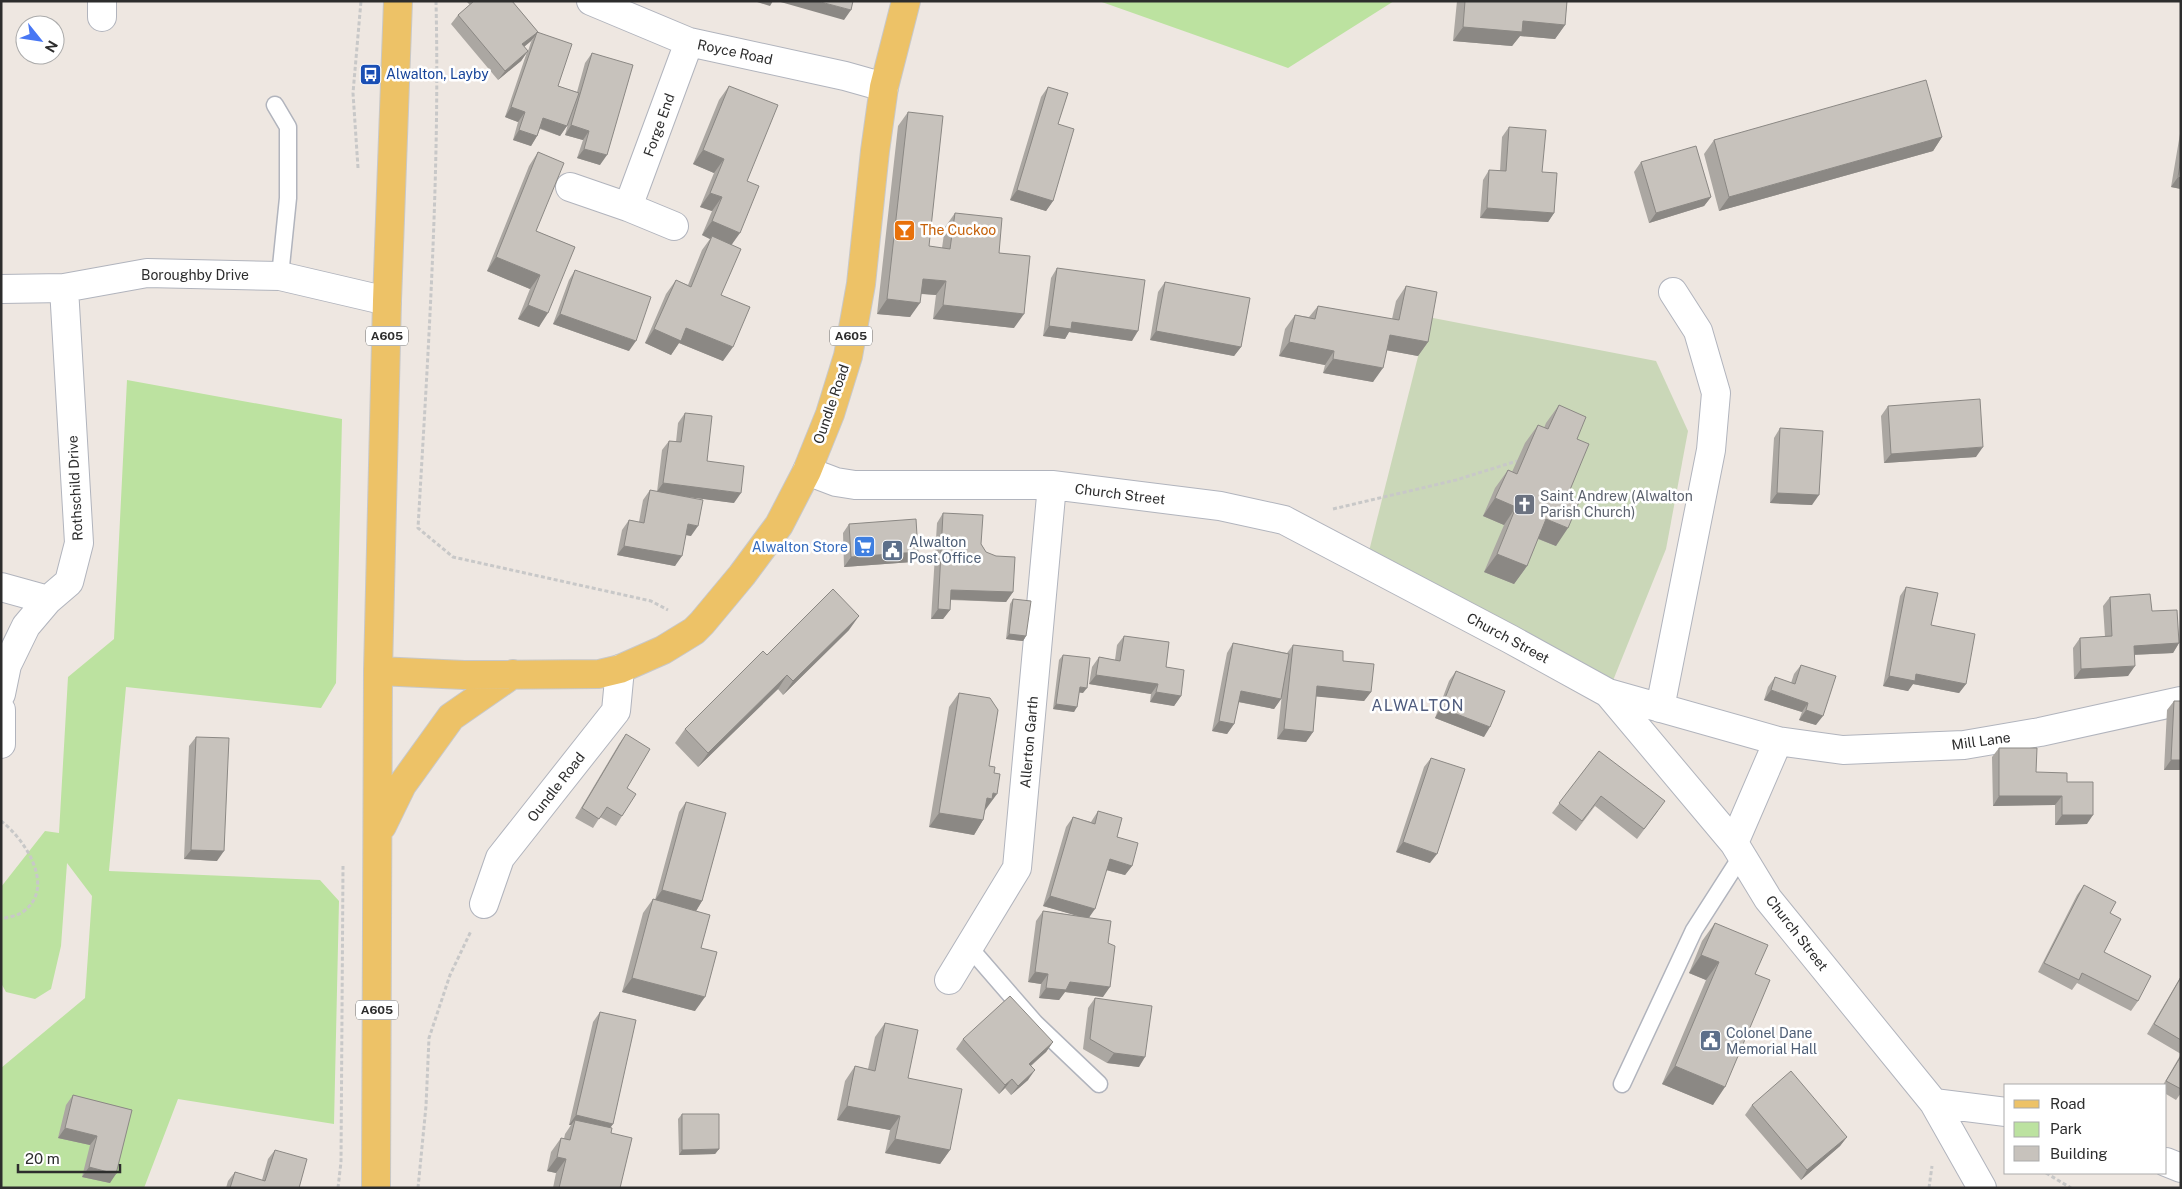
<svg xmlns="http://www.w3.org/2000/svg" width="2182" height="1189" viewBox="0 0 2182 1189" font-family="'Public Sans',sans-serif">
	<rect width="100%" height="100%" fill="#eee7e1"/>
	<path fill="#bce2a0" d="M1099,1H1394L1288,68Z
		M127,380L342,419L336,683L321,708L126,687L109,871L320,880L339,901L334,1124L178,1099L144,1188H1V1068L85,998L92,896L67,863L61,946L51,989L35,999L6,992L1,983V887L45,831L59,833L68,677L114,639Z"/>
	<path fill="#cad7b8" d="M1428,317L1656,361L1688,431L1666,549L1608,693L1366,563Z"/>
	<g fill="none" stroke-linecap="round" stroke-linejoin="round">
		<defs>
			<path id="lane" d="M275,105L288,127V198L280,276
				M969,947L1035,1023L1099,1084
				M1622,1084L1694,930L1742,855"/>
			<path id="street" d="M102,1V17
				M591,1L689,42L845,76L884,87
				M570,187L628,207
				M674,226L628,207L689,42
				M1,289L64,288L147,273L280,276L387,301
				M807,471L836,482L855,485H1052L1220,506L1284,520L1510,639L1608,693L1734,843L1768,899L1934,1103L1982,1188
				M1,587L48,600
				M1608,693L1778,741
				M1,694L7,665L26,626L48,600L69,582L79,543L64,288
				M1660,708L1711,450L1716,393L1698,331L1673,292
				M1,710V744
				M1734,843L1778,741L1843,750L1964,745L2040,732L2181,701
				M484,904L500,858L616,711L620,669
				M949,980L1017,868L1052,485
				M1934,1103L2006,1112
				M2166,1162L2181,1168"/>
			<path id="primary" d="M378,671L464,675L599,674L620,669L663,650L694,631L702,623L742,575L779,525L807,471L830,414L848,356L861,284L875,151L884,87L906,1
				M382,826L402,785L451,717L513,674
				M376,1188L378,671L387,301L398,1"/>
		</defs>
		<use href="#lane" stroke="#b1b4bd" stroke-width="19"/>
		<use href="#street" stroke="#b1b4bd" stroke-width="30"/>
		<use href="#primary" stroke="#c8c8c8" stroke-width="30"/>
		<path stroke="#c8c8c8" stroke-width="3" stroke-dasharray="4 2.5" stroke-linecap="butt" d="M436,1C440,177 428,353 418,528L453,557L651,601L668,610
			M358,168L353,93L361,1
			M1333,509L1456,480L1517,461
			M1,821C25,839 56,887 24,911C18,916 8,917 1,919
			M2046,1173L2071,1188
			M338,1188L341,1162L343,866
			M418,1188L426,1106L429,1038L450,975L471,931
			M1929,1188L1932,1166"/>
		<use href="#lane" stroke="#fff" stroke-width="16"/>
		<use href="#street" stroke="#fff" stroke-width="28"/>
		<use href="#primary" stroke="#edc267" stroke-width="28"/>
	</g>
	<path fill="#aba7a2" d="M466,1H512L538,32L531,41L524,47L528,51L531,42L537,32L558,86L577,92L585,63L592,53L600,165L577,158L583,140L565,135L568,124L560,136L540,129L537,136L531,146L513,140L518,122L505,117L527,52L521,61L498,80L451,24L458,15L470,5Z
		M1457,1H1567L1565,25L1555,39L1520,36L1512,46L1453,41Z
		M729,86L747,181L732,244L721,295L723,361L679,343L671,355L645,343L666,294L676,280L688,285L702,250L710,239L702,235L712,211L700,207L714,173L693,164L719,100Z
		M1048,87L1058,124L1053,201L1046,211L1010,200L1041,97Z
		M908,112L929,246L942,248L945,227L955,213L999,253L1014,328L933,319L936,295L921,294L910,317L877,314L898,126Z
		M1509,127L1542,172L1554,213L1548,222L1480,218L1483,180L1489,170L1500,171L1502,137Z
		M2181,128V189L2171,187Z
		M1942,137L1933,151L1719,211L1704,154L1714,140Z
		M538,152L536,231L575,247L539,327L518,319L530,289L487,271L529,166Z
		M1641,162L1711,197L1704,206L1649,223L1634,172Z
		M1057,268L1132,341L1069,332L1065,339L1043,336L1051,278Z
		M575,270L629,351L553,324L569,280Z
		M1165,282L1241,347L1234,356L1150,340L1158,292Z
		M1406,286L1428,342L1418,356L1386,350L1373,382L1323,373L1325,365L1279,356L1285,329L1295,315L1309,317L1318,306L1392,319L1396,301Z
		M1559,405L1577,439L1567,497L1556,546L1538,539L1527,566L1514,584L1484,572L1504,525L1483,516L1495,488L1508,470L1512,472L1525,443L1538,425L1544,428L1546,423Z
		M1888,406L1976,457L1884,463L1881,416Z
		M685,413L707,461L734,503L676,495L691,536L686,535L675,566L617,555L622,530L629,520L639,522L643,500L650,490L657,492L662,450L669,441L676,442L678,423Z
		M1780,428L1812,505L1770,503L1774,438Z
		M943,513L981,544L986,552L1013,592L1006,602L950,600V610L943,619H931L937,523Z
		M849,524L912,562L844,567L843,533Z
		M1906,587L1931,625L1966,684L1959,693L1913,684L1908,691L1883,686L1900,596Z
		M2110,597L2152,611L2179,643L2173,653L2134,655L2128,676L2074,679L2073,648L2080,638L2105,637L2103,606Z
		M1013,599L1026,636L1023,641L1006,639L1010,604Z
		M849,630L783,695L778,689L698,767L675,743L685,729L767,655Z
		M1124,636L1166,667L1181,696L1174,706L1150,702L1151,694L1089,684L1092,667L1099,657L1115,660L1117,645Z
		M1233,643L1287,653L1293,645L1343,661L1371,692L1364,701L1316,696L1313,732L1306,742L1277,739L1282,694L1281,699L1274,709L1238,702L1234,724L1227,734L1212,731L1227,653Z
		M1063,655L1083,693L1079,692L1074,712L1053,709L1059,660Z
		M1801,665L1816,725L1799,720L1802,712L1764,700L1768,687L1775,677L1791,683L1794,674Z
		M1456,671L1484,737L1435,718L1449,681Z
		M959,693L989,766L987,808L985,809L983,820L974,835L929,827L949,707Z
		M2174,701H2181V770H2164L2167,710Z
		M626,734L627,788L622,816L616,826L600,817L593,828L575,818L619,744Z
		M196,737L217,861L184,859L189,746Z
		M1999,748L2036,772L2067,782L2087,824L2055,825V805L1993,806L1992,757Z
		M1599,751L1658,811L1637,839L1595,806L1576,831L1552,813Z
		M1431,758L1430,863L1396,852L1424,767Z
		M686,802L702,901L696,911L701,948L695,1011L622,992L643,913L653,899L655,900L679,812Z
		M1098,811L1117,837L1132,866L1125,875L1106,870L1089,918L1108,943L1103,997L1065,992L1059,1000L1039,998L1041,984L1028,982L1036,921L1043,911L1079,916L1043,906L1066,827L1073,817L1091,822Z
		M2084,885L2110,913L2104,952L2138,1001L2131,1011L2077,983L2072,990L2038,972L2077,895Z
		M1715,923L1755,974L1713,1105L1662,1084L1706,980L1689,973L1702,941Z
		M2181,976V1054L2147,1034Z
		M1095,998L1139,1067L1107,1063L1083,1049L1088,1008Z
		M600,1012L613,1124L610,1128L620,1188H553L556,1173L547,1171L551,1152L561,1138L564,1139L565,1134L571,1125H569L593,1022Z
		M885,1023L908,1078L950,1150L940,1164L885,1153L890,1130L837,1120L845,1081L855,1066L868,1069L875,1037Z
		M963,1039L1053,1042L1046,1052L1031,1066L1028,1080L1011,1095L1005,1088L999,1094L956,1049Z
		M2181,1054V1093L2176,1100L2166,1094V1085H2163Z
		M73,1095L132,1110L110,1183L82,1177L90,1145L58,1138L66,1105Z
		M1752,1105L1847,1137L1840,1146L1801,1180L1745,1115Z
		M682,1114L719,1149L715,1154L679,1155L678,1119Z
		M275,1150L299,1188H226L228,1181L235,1172L262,1180L268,1159Z"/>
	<path fill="#8b8884" d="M754,1H773L770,6Z
		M777,1H817L851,10L844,20Z
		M1523,21L1565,25L1555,39L1520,36L1512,46L1453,41L1463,27Z
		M538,32L531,41L515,54L522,44Z
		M528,51L521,61L498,80L505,71Z
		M511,107L525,112L518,122L505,117Z
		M543,118L567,126L560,136L537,127Z
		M571,125L589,131L583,140L565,135Z
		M519,130L537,136L531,146L513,140Z
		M1942,137L1933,151L1719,211L1729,197Z
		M584,149L607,155L600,165L577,158Z
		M703,150L724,159L714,173L693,164Z
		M2178,177L2181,178V189L2171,187Z
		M1017,190L1053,201L1046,211L1010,200Z
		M710,193L722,197L712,211L700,207Z
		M1711,197L1704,206L1649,223L1656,213Z
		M1487,208L1554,213L1548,222L1480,218Z
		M712,221L740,233L730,247L712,236L710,239L702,235Z
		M496,257L540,275L530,289L487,271Z
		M923,279L946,281L936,295L913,293Z
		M887,299L920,303L910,317L877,314Z
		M528,305L548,313L539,327L518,319Z
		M943,305L1024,314L1014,328L933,319Z
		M560,314L636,341L629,351L553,324Z
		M1072,322L1138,331L1132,341L1069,332L1065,339L1043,336L1049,326Z
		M686,328L733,347L723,361L679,343L671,355L645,343L654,329Z
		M1156,331L1241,347L1234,356L1150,340Z
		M1390,335L1428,342L1418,356L1380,349Z
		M1289,342L1334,351L1325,365L1279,356Z
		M1333,359L1383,368L1373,382L1323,373Z
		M1983,447L1976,457L1884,463L1891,454Z
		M663,483L741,493L734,503L656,493Z
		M1777,493L1819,495L1812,505L1770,503Z
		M1495,498L1516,507L1504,525L1483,516Z
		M1546,519L1568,528L1556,546L1534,537Z
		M688,524L698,526L691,536L681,534Z
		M624,546L682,556L675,566L617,555Z
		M918,552L912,562L844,567L851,557Z
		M1497,554L1527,566L1514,584L1484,572Z
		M951,590L1013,592L1006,602L944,599Z
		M938,609L950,610L943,619H931Z
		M859,616L849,630L783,695L793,681Z
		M1009,634L1026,636L1023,641L1006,639Z
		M2179,643L2173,653L2127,655L2134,646Z
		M2135,666L2128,676L2074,679L2081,669Z
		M1916,674L1966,684L1959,693L1913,684L1908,691L1883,686L1889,676Z
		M787,675L778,689L698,767L708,753Z
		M1096,675L1158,684L1151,694L1089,684Z
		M1317,686L1371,692L1364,701L1311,696Z
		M1080,687L1087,688L1083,693L1076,692Z
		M1771,690L1808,703L1802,712L1764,700Z
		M1241,691L1281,699L1274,709L1234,701Z
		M1156,692L1181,696L1174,706L1150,702Z
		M1056,704L1077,707L1074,712L1053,709Z
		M1441,708L1490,727L1484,737L1435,718Z
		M1806,710L1823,716L1816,725L1799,720Z
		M1219,721L1234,724L1227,734L1212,731Z
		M1284,729L1313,732L1306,742L1277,739Z
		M2171,760H2181V770H2164Z
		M993,793L997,794L983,813L987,798Z
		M1999,796H2062L2055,805L1993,806Z
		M939,813L983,820L974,835L929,827Z
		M2062,815H2093L2087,824L2055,825Z
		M1403,842L1437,854L1430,863L1396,852Z
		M191,850L224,851L217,861L184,859Z
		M1110,859L1132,866L1125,875L1103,869Z
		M662,890L702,901L696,911L655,900Z
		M1050,896L1095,909L1088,919L1043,906Z
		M1701,955L1719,962L1706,980L1689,973Z
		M1035,972L1048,974L1041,984L1028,982Z
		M632,978L705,997L695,1011L622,992Z
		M1070,982L1110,987L1103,997L1065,992L1059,1000L1039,998L1046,988Z
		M1053,1042L1046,1052L1022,1073L1029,1064Z
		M1114,1053L1145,1057L1139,1067L1107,1063Z
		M1675,1066L1725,1087L1713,1105L1662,1084Z
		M1035,1070L1028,1080L1011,1095L1018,1086Z
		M1012,1079L1005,1088L999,1094L1005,1085Z
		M847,1106L900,1116L890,1130L837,1120Z
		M576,1115L613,1124L606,1133L575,1120L571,1125H569Z
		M65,1128L97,1136L90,1145L58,1138Z
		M1847,1137L1840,1146L1801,1180L1807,1170Z
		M895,1139L950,1150L940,1164L885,1153Z
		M719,1149L715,1154L679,1155L682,1150Z
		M557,1157L566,1159L556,1173L547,1171Z
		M89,1167L116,1174L110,1183L82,1177Z"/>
	<path fill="#c7c2bc" stroke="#8b8884" d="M474,1H512L538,32L522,44L528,51L505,71L458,15Z
		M817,1H853L851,10Z
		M1465,1H1567L1565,25L1523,21L1522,32L1463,27Z
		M537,32L572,44L558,86L579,93L567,126L543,118L537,136L519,130L525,112L511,107Z
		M592,53L633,65L607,155L584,149L589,131L571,125Z
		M1926,80L1942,137L1729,197L1714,140Z
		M729,86L778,105L747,181L759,186L740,233L712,221L722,197L710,193L724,159L703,150Z
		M1048,87L1068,93L1058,124L1074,129L1053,201L1017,190Z
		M908,112L943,116L929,246L950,249L955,213L1002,218L999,253L1030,256L1024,314L943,305L946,281L923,279L920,303L887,299Z
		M1509,127L1546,130L1542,172L1557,173L1554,213L1487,208L1489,170L1506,171Z
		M1696,146L1711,197L1656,213L1641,162Z
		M538,152L564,163L536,231L575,247L548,313L528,305L540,275L496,257Z
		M2181,158V178L2178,177Z
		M712,236L741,249L721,295L750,307L733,347L686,328L681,341L654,329L676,280L691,287Z
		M1057,268L1145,280L1138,331L1072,322L1071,329L1049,326Z
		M575,270L651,297L636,341L560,314Z
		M1165,282L1250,298L1241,347L1156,331Z
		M1406,286L1437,292L1428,342L1390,335L1383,368L1333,359L1334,351L1289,342L1295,315L1315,319L1318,306L1399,320Z
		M1980,399L1983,447L1891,454L1888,406Z
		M1559,405L1586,417L1577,439L1589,444L1567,497L1579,502L1568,528L1546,519L1527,566L1497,554L1516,507L1495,498L1508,470L1517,474L1538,425L1548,429Z
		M685,413L712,416L707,461L744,466L741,493L663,483L669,441L681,442Z
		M1780,428L1823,431L1819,495L1777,493Z
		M650,490L703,500L698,526L688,524L682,556L624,546L629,520L644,523Z
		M943,513L983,515L981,544L986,552L996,556L1015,557L1013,592L951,590L950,610L938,609Z
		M916,519L918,552L851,557L849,524Z
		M1906,587L1938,593L1931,625L1975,634L1966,684L1916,674L1915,681L1889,676Z
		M833,589L859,616L793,681L787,675L708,753L685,729L763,651L767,655Z
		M2150,594L2152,611L2177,610L2179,643L2134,646L2135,666L2081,669L2080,638L2112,636L2110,597Z
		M1013,599L1031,601L1026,636L1009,634Z
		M1124,636L1169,642L1166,667L1184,670L1181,696L1156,692L1158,684L1096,675L1099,657L1120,661Z
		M1233,643L1289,654L1281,699L1241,691L1234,724L1219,721Z
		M1293,645L1343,651V661L1374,664L1371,692L1317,686L1313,732L1284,729Z
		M1063,655L1090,658L1087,688L1080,687L1077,707L1056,704Z
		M1801,665L1836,676L1823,716L1806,710L1808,703L1771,690L1775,677L1795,684Z
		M1456,671L1505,691L1490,727L1441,708Z
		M959,693L990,698L998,710L989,766L995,767L994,773L1000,774L997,794L993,793L992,799L987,798L983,820L939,813Z
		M2174,701H2181V760H2171Z
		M626,734L650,749L627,788L636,794L622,816L607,807L599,819L582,808Z
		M196,737L229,738L224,851L191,850Z
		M1999,748H2037L2036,772L2067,773V782H2093V815H2062V796H1999Z
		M1599,751L1665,801L1644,829L1601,796L1582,821L1559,803Z
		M1431,758L1465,769L1437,854L1403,842Z
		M686,802L726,813L702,901L662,890Z
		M1098,811L1122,818L1117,837L1138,843L1132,866L1110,859L1095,909L1050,896L1073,817L1095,824Z
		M2084,885L2116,902L2110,913L2121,919L2104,952L2151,976L2138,1001L2082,973L2079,980L2044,963Z
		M653,899L710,915L701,948L717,952L705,997L632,978Z
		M1043,911L1111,921L1108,943L1115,946L1110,987L1070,982L1066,990L1046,988L1048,974L1035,972Z
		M1715,923L1768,945L1755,974L1770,980L1725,1087L1675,1066L1719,962L1701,955Z
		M2181,977V1040L2154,1024Z
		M1010,996L1053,1042L1029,1064L1035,1070L1018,1086L1012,1079L1005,1085L963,1039Z
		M1095,998L1152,1006L1145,1057L1114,1053L1090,1039Z
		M600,1012L636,1020L613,1124L576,1115Z
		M885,1023L918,1030L908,1078L962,1089L950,1150L895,1139L900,1116L847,1106L855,1066L875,1071Z
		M2181,1056V1089L2166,1081Z
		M1791,1071L1847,1137L1807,1170L1752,1105Z
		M73,1095L132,1110L116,1174L89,1167L97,1136L65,1128Z
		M682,1114H719V1149L682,1150Z
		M575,1120L612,1128L611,1133L632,1138L620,1188H559L566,1159L557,1157L561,1138L570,1140Z
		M275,1150L307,1159L299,1188H230L235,1172L265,1181Z"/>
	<defs>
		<symbol id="bus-square" viewBox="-11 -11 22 22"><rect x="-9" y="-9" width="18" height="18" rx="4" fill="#1a4fb4" stroke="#fff"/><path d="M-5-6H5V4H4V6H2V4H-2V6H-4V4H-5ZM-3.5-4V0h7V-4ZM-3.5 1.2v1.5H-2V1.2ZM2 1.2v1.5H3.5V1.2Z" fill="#fff"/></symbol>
		<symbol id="bar-square" viewBox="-11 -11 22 22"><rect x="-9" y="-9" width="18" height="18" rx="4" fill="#e8710a" stroke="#fff"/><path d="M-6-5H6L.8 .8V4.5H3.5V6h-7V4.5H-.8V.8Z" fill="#fff"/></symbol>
		<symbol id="church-square" viewBox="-11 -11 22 22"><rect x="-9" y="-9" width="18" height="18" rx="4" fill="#6b7280" stroke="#fff"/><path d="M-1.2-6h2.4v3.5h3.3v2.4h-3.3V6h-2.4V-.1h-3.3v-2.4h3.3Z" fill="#fff"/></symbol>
		<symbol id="supermarket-square" viewBox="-11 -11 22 22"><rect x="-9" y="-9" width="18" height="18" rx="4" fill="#3f7fe0" stroke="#fff"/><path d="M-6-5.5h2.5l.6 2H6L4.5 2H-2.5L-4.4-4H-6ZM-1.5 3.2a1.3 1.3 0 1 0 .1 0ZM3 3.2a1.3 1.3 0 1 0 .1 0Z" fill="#fff"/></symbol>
		<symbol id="civic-square" viewBox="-11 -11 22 22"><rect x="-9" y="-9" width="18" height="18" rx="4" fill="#5c6f8a" stroke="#fff"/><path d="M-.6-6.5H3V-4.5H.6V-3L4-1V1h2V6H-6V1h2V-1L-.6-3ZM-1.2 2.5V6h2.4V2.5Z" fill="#fff"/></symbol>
	</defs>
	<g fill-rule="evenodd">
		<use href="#bus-square" x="358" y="62" width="25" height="25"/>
		<use href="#bar-square" x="892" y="218" width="25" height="25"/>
		<use href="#church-square" x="1512" y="492" width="25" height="25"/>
		<use href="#supermarket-square" x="852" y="534" width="25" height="25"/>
		<use href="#civic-square" x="880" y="538" width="25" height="25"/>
		<use href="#civic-square" x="1698" y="1028" width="25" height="25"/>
	</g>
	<g text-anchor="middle" stroke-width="5" stroke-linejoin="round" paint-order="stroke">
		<g fill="#fff" stroke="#6c6c6c" stroke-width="1">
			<rect x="366" y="326.5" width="42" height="19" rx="4"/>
			<rect x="830" y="326.5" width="42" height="19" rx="4"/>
			<rect x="356" y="1000.5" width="42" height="19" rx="4"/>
		</g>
		<g font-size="12" font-weight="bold" fill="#2d2d2d">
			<text x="387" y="340">A605</text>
			<text x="851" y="340">A605</text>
			<text x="377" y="1014">A605</text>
		</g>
		<g font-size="14" fill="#2d2d2d" stroke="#fff">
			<text transform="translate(735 52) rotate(12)" y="5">Royce Road</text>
			<text transform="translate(659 125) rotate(-70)" y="5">Forge End</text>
			<text x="195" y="280">Boroughby Drive</text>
			<text transform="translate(831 404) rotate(-71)" y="5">Oundle Road</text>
			<text transform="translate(75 488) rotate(-93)" y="5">Rothschild Drive</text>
			<text transform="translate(1120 494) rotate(7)" y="5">Church Street</text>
			<text transform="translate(1508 638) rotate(28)" y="5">Church Street</text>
			<text transform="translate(1981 741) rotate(-8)" y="5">Mill Lane</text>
			<text transform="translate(1029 742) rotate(-85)" y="5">Allerton Garth</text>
			<text transform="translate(556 787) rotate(-52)" y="5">Oundle Road</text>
			<text transform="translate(1797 933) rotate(52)" y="5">Church Street</text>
		</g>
		<g font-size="14" fill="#164399" stroke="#fff" text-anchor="start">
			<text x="386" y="79">Alwalton, Layby</text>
		</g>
		<g font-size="14" fill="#c56008" stroke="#fff" text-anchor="start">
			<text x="920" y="235">The Cuckoo</text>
		</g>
		<g font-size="14" fill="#5b616d" stroke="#fff" text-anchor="start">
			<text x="1540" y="501">Saint Andrew (Alwalton<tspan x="1540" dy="16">Parish Church)</tspan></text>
		</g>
		<g font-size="14" fill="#4e5e75" stroke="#fff" text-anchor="start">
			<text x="909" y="547">Alwalton<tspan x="909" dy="16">Post Office</tspan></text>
			<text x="1726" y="1038">Colonel Dane<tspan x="1726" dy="16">Memorial Hall</tspan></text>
		</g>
		<g font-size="14" fill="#366cbe" stroke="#fff" text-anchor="end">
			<text x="848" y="552">Alwalton Store</text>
		</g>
		<g font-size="16" letter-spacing="1" fill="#4e5b7d" stroke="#fff">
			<text x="1418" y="711">ALWALTON</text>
		</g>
	</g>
	<rect width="2182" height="1189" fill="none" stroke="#2d2d2d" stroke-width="5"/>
	<rect x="2004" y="1084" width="162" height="90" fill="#ffffff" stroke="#ababab"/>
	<rect x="2014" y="1100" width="25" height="8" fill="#edc267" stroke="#ababab"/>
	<text x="2050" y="1109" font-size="15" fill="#2d2d2d">Road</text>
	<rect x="2014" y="1122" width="25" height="15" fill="#bce2a0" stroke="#ababab"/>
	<text x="2050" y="1134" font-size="15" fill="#2d2d2d">Park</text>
	<rect x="2014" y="1146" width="25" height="15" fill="#c7c2bc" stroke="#ababab"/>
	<text x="2050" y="1159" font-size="15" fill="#2d2d2d">Building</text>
	<g transform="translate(40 40) rotate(120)"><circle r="24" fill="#ffffff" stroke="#ababab"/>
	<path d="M0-4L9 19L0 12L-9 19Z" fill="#4877f4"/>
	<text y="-8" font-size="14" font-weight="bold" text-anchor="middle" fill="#2d2d2d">N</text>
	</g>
	<path d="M18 1164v8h102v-8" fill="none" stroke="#2d2d2d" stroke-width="2.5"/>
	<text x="25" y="1164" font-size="15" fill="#2d2d2d" stroke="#ffffff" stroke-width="4" paint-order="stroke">20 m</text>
</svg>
